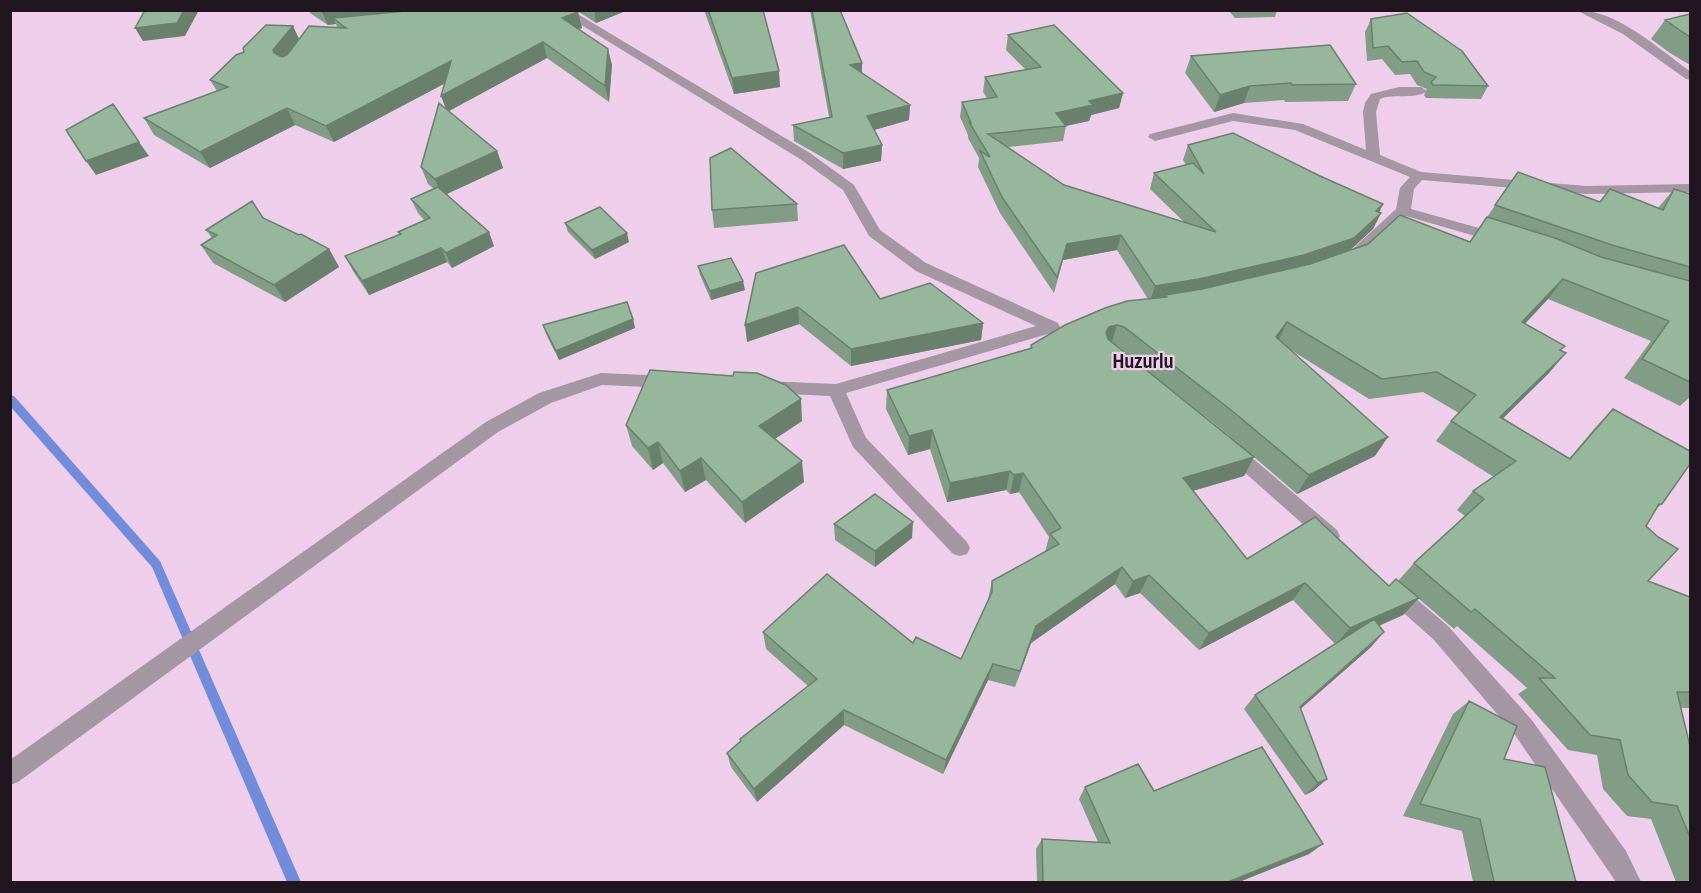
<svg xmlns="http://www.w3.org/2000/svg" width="1701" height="893" viewBox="0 0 1701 893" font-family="'Archivo Narrow',sans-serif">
	<rect width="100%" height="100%" fill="#efceec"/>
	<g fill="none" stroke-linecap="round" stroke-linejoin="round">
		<path fill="#728cdc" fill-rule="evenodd" d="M10,395L14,396L160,561L301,882H287L152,567L10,406Z"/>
		<path fill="#a496a2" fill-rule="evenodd" d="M557,10H571L810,153L854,185L880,230L926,263L1058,323L1060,327L1058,331L846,393L866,438L967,542L970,548L967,554L960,556L953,554L853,447L830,396L766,393L760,391L757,387L760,383L766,381L836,384L1036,326L916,271L869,236L843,190L800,159Z
			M1576,10C1618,10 1657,48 1690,71V80L1686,79L1623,34Z
			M1399,87H1421L1427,91C1416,100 1394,93 1380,99L1376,112L1380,155L1421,172L1586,186L1690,184V192L1586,194L1422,180L1414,189L1411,209L1504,235L1506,238L1504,241L1499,243L1406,216L1354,263H1344L1341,260L1344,257L1396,209L1400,188L1410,177L1295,130L1233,121L1155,141L1148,137L1150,134L1233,113L1303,124L1366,150L1363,112L1365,103L1371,94Z
			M601,373L670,376L676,378L679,382L676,386L670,388L602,385L551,403L498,432L18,782L10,785V760L486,422L539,393Z
			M1231,443L1237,445L1337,530L1340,536L1337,542L1330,544L1323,542L1225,455L1222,450L1225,445Z
			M1394,583L1401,586L1448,626L1531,719L1626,851L1641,882H1616L1515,735L1434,640L1387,598L1384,592L1387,586Z"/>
	</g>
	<path fill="#819d85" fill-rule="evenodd" d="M309,10H575L578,12L582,28L578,29L612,65L609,102L547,58L449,111L497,151L503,168L447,194L494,246L452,268L447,262L369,295L353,271L345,256L400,235L398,232L424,220L418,213L411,199L434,189L428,184L421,167L446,109L445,83L334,142L295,125L210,168L154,135L144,118L217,91L210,80L244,52L293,26L299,40L337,27L336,24L328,25L310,13Z
		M576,10H628L596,23Z
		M704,10H763L780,87L734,94Z
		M810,10H840L862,63V73L910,105L909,120L874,130L882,145L881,161L843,169L794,141L793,125L829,117Z
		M1228,10H1277L1275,17L1235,18Z
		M1690,14V65L1670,53L1651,39L1665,20Z
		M1371,19L1488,86L1481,99L1426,98L1424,95L1427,89L1417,85L1410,74L1395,75L1382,59L1367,61L1365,32Z
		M1008,35L1123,93L1119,108L1091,115L1089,121L1066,126L1063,141L1008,147L1064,185L1184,222L1150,189L1154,173L1186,165L1183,160L1188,145L1320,176L1383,204L1379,212L1381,213L1373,229L1349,251L1470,242L1518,172L1600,202L1658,208L1674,189L1690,194V397L1680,406L1624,378L1651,341L1548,299L1525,324L1561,351L1549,373L1503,418L1569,459L1594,429L1613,409L1662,504L1657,508L1646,526L1648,581L1690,597V708H1681L1690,746V882H1676L1651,819L1627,816L1603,789L1597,755L1568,750L1518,694L1527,688L1457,626L1454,629L1418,598L1403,615L1379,626L1371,647L1300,709L1327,779L1313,791L1305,795L1244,709L1255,695L1335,644L1293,600L1199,650L1140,593L1125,598L1115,584L1031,643L1015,687L988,680L943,774L844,725L757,802L731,767L727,753L740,741V739L808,686L766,649L763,632L913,643L961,659L988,600L992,581L1045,552L1049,537L1019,492L1010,494L1006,490L947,502L930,449L908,455L886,409L887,390L1030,349L1031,345L1148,299L1117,250L1063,260L1054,293L1000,213L978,167L979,158L968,138V135L960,117L962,102L987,98L983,92L985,77L1026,70L1006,50ZM1291,350L1369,399L1423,392L1459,413L1451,421L1436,441L1494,477L1473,491L1457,510L1465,516L1414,563L1398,581L1389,586L1247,559L1193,491L1244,476L1254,457L1297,494L1375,456ZM1168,387L1221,429L1245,449Z
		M1191,56L1356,84L1348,101L1285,102L1284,100L1244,103L1214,112L1185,73Z
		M797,204L798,221L714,228L712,210Z
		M263,218L329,249L339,267L285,302L213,263L201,245L212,238L206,230Z
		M565,223L629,242L595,259L568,232Z
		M698,266L745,290L711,300L700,275Z
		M756,273L880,299L983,323L981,340L851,366L799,324L747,342Z
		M633,319L635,328L559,360L546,334L543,325Z
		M802,421L775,439L804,482L745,523L706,480L685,492L663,463L653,470L632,446L626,425Z
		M834,524L912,538L875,567L835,540Z
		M1469,701L1504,759L1576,882H1473L1462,831L1403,816L1453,714Z
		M1085,787L1154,791L1309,854L1239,882H1037L1036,849L1042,839L1098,842L1079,799Z"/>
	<path fill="#69806c" d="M184,10H199L185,36L143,41L135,28Z
		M321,10H452L333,18L336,24L328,25Z
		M594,10H628L596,23Z
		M578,12L582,28L566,34L562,18Z
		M293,26L300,41L281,66L274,53L273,50Z
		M543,42L547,58L447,112L441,96Z
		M608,49L612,65L609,102L605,86Z
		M451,61L457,77L334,142L326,126Z
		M862,63V78L850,65Z
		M779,71L780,87L734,94L732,78Z
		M1250,86L1244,103L1214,112L1220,95Z
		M1123,93L1119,108L1091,115L1089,121L1065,126L1056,113L1089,101Z
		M910,105L909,120L867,132V116Z
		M287,108L295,125L210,168L200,152Z
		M139,142L149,156L96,175L86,161Z
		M882,145L881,161L843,169V153Z
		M497,151L503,168L442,196L435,179Z
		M1383,204L1377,217L1381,213L1373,229L1346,254L1296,271L1167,297L1165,295L1164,300L1150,302L1155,286L1376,211Z
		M489,232L494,246L452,268L446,253Z
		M627,233L629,242L595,259L592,250Z
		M1121,235L1117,250L1063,260L1054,293L1067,244Z
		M441,248L447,262L369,295L362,281Z
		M329,249L339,267L285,302L274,285Z
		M1563,279L1548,299L1507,342L1522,322Z
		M743,281L745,290L711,300L710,291Z
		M798,307L799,324L747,342L745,325Z
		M633,319L635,328L559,360L556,351Z
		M1287,322L1278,342L1276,337Z
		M983,323L981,340L851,366V349Z
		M1117,325L1111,345L1106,332L1109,327Z
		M1566,353L1549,373L1485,436L1500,417Z
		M801,399L802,421L761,448L759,426Z
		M932,430L930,449L908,455L909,436Z
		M1388,437L1375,456L1297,494L1309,475Z
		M658,442L663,463L653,470L648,448Z
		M1254,457L1244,476L1174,496L1183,478Z
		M701,458L706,480L685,492L680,471Z
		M802,461L804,482L745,523L742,502Z
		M1010,471L1006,490L947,502L950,483Z
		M1023,473L1019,492L1010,494L1014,475Z
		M913,522L912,538L875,567V551Z
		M1122,567L1115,584L1031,643L1015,687L1036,626Z
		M1149,575L1140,593L1125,598L1133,581Z
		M1305,583L1293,600L1199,650L1209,633Z
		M1419,598L1403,615L1336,644L1350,628Z
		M1384,632L1371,647L1288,720L1300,707Z
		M993,664L988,680L943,774L946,760Z
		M844,710V725L757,802L754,789Z
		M1327,779L1313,791L1305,795L1318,783Z
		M1323,844L1309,854L1239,882H1228Z"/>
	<path fill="#96b79b" stroke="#69806c" stroke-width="1.5" d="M145,10H184L177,23L135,28Z
		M416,10H575L578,12L562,18L608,49L605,86L543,42L441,96L451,61L326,126L287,108L200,152L144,118L228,87L210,80L236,55L244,52L243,48L266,25L293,26L273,50L274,53L282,57L287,55L309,26L346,28L333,18Z
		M708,10H763L779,71L732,78Z
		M812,10H840L862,63L850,65L910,105L867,116L882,145L843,153L793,125L832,117Z
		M1407,13L1462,51L1488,86L1433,85L1431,82L1436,77L1424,72L1417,61L1402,62L1388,46L1373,48L1371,19Z
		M1690,14V37L1665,20Z
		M1054,25L1123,93L1089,101L1093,105L1056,113L1066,126L988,134L1064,185L1216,232L1154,173L1193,163L1204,174L1188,145L1233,133L1320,176L1383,204L1376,211L1381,213L1354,238L1304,255L1199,279L1155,286L1121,235L1067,244L1057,277L1002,197L980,151L990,157L969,122L971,123L962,102L997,97L985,77L1041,67L1008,35Z
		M1330,45L1356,84L1292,85L1291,83L1250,86L1220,95L1191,56Z
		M439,103L497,151L435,179L421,167Z
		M113,104L139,142L86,161L66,130Z
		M731,148L797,204L712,210L710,158Z
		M1518,172L1600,202L1610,189L1663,210L1674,189L1690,194V267L1612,245L1495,205Z
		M438,187L489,232L446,253L441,248L362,281L345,256L401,234L398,232L430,218L411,199Z
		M252,201L263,218L299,235L301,234L329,249L274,285L201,245L217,235L206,230Z
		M600,207L627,233L592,250L565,223Z
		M1400,215L1470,242L1487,217L1555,238L1601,257L1690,281V382L1642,359L1669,321L1563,279L1522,322L1565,346L1560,350L1566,353L1500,417L1570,459L1613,409L1690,451V464L1662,504H1659L1646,526L1658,537L1678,549L1648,581L1690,597V692H1677L1690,746V837L1677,806L1652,802L1628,775L1620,740L1590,735L1539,678H1555L1475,609L1471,612L1414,563L1484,499L1473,491L1516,461L1451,421L1476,395L1437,372L1382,379L1287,322L1276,337L1388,437L1309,475L1231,410L1124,327L1117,325L1109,327L1106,332L1108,339L1254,457L1183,478L1247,559L1315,517L1389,586L1396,579L1419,598L1350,628L1305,583L1209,633L1149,575L1133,581L1122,567L1036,626L1020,671L993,664L946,760L844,710L754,789L727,753L741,741L740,739L817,679L763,632L827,574L913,643L916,637L961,659L992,592V581L1059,544L1050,534L1061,528L1023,473L1014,475L1010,471L950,483L932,430L909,436L887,390L1032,348L1031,345L1065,325L1105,308L1127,301L1167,297L1165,295L1202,289L1310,264L1368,244Z
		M844,245L880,299L930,283L983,323L851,349L798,307L745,325L756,273Z
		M731,258L743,281L710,291L698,266Z
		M627,302L633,319L556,351L543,325Z
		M650,370L733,376L734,372L757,373L786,385L801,399L759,426L802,461L742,502L701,458L680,471L658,442L648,448L626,425Z
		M875,494L913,522L875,551L834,524Z
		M1374,619L1384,632L1300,707L1327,779L1318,783L1255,695Z
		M1469,701L1517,726L1504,759L1545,767L1576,882H1494L1480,819L1420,804Z
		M1262,747L1323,844L1228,882H1043L1042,839L1110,843L1085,787L1138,764L1154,791Z"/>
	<g text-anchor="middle" stroke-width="4.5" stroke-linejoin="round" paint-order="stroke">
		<g font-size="20" font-weight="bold" fill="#211620" stroke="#efceec">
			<text x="1143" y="368">Huzurlu</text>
		</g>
	</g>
	<rect width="1701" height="893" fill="none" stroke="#211620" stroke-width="24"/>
</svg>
